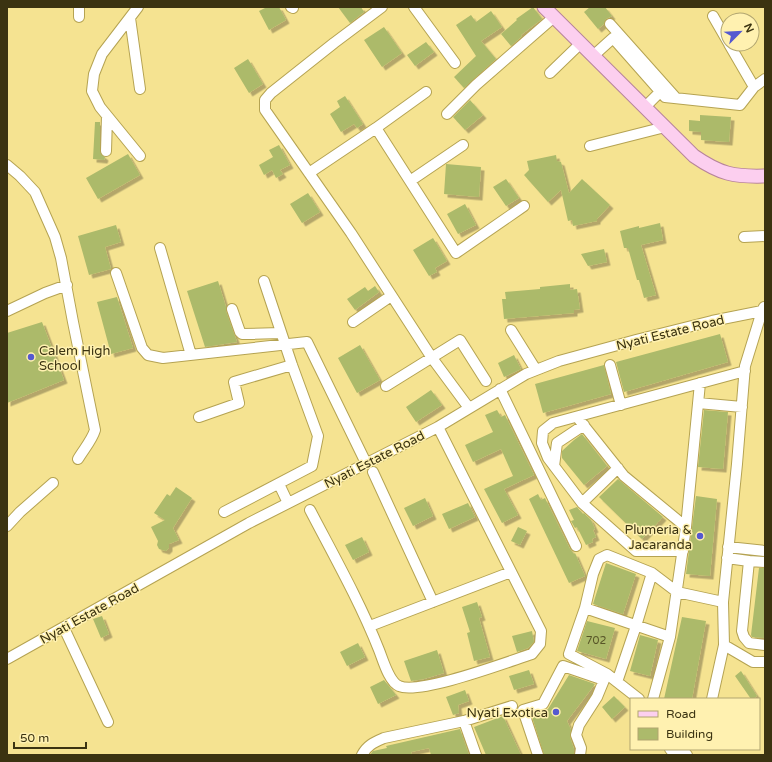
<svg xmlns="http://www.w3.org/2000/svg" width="772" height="762" viewBox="0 0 772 762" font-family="'Varela Round',sans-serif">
	<defs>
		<filter id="shadow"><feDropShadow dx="3.5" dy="3.5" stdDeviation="0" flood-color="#0004"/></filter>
	</defs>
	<rect width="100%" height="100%" fill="#f5e391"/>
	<path fill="#acba6b" filter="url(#shadow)" d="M267,7H279L286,20L269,30L259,11Z
		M338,7H361L364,12L350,23Z
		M533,7L542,19L521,35L522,36L511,46L501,34L517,20L516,19Z
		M590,7H605L612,16L606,19L604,24L598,29L584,12Z
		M491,11L502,27L481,41L496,59L464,88L454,77L476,56L456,25L471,15L476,22Z
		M384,27L402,53L382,67L364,40Z
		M426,42L434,52L415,66L407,55Z
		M248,59L263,84L249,93L234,68Z
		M345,96L363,124L357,128L354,124L341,132L330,114L340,107L337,101Z
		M470,100L483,115L465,130L453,117Z
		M700,115L731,117L729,142L701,140V132L689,131V120L700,121Z
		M95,122H100V151L101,154L105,157L104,160L93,159Z
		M279,145L290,165L280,170L283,174L276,178L272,170L264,175L259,165L273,157L269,150Z
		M128,154L140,175L98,199L86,178Z
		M556,155L557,161L561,162L569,193L582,179L610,205L597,219V221L573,226L572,220L568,221L561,190L548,202L524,175L529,170L527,161Z
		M446,164L481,167L479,197L444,194Z
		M506,179L519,198L506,206L493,187Z
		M308,193L320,212L302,223L290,204Z
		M465,204L476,225L458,234L447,214Z
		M660,223L663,240L641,245L656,295L644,298L639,280H637L628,248H624L620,231L639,226V228Z
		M116,225L121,242L105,247L111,269L89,275L78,236Z
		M433,238L447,261L435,268L437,272L429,276L413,250Z
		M604,249L607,262L588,266L581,254Z
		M218,281L226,307V311L237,342L205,347L187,291Z
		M570,284V290L577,289L580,309L574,310V313L504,319L502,299H506L505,292L540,289V287Z
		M375,286L379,292L355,310L347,299L365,287L368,291Z
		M117,297L133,348L111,354L97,302Z
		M42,322L64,380L7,403V333Z
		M720,334L728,362L624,392L616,362Z
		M360,345L380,380L357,393L338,358Z
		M514,355L521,369L504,377L498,363Z
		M604,365L611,394L543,413L535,384Z
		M431,390L442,405L416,422L406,407Z
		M497,410L501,417L505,415L534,475L504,489L518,515L502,523L484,489L513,476L501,449L473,462L465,445L493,432L485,415Z
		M704,410L728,412L723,469L698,467Z
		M582,434L607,466L584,485L562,458V451L574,440Z
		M618,479L663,517L642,539L599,497Z
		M176,487L192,498L173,528L179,540L169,544V548L166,551L159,549L157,545L158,541L151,527L165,520L154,513L167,494L170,496Z
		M538,494L541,500L545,498L570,549L574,554L575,553L585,576L569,583L529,499Z
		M696,496L717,499L710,576L686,574Z
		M425,498L433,516L413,526L404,508Z
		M468,503L475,517L449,529L442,514Z
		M577,507L583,514L584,513L591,520L595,529L593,530L596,537L592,539L593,542L586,545L577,527L575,528L571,521L574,520L569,510Z
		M518,527L527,531L520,545L511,541Z
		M362,537L369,552L353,560L345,545Z
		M606,563L636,574L623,614L593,604Z
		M759,568H765V638L752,637L751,635Z
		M477,602L482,617L479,618L490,657L474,661L467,633L470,632L462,607Z
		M102,616L109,634L101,638L93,619Z
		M682,617L706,621L692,699H664Z
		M587,621L615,628L606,659L577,651Z
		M532,631L534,642L528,648L517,652L512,636Z
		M640,635L658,640L650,676L630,671Z
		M358,643L365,657L347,666L340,652Z
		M437,650L444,673L424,679L411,681L404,661Z
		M529,670L534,684L514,690L509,676Z
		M741,671L757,696L753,699H751L735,676Z
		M569,675L595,684L567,721L571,730L570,737L574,749V755H544L531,714L548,709Z
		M384,680L396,695L378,704L370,687Z
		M465,690L469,701L458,705L459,713L453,715L446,697Z
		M614,696L625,707L612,719L602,707Z
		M503,716L521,755H486L474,727Z
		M460,729L469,755H431L429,748L411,752L412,755H370L373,751L387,748L386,746Z"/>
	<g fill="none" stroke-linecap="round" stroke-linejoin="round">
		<defs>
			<path id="minor" d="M138,7L102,54L94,74L92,91L100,107L140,156
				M291,7L293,8
				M382,7L334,43L271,93L265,100V110L351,233L432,358L469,408
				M414,7L455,63
				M713,16L728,42
				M79,17V7
				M130,18L140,89
				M610,24L676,98
				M729,44L754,87
				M593,56L613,38L665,97L740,105L754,87L765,79
				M550,73L580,44
				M645,107L660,92
				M447,114L476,85L554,17
				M376,128L456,253L524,206
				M590,146L665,127
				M106,151L107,116
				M7,165L20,176L35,192L55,237L61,258L73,322L95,430C92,440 84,449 78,459
				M309,173L376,128L426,92
				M410,181L463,145
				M744,237L765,236
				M160,248L191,355
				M116,273L142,348L148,355L163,358L307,342L366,463
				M232,309L240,332L242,334L281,333
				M7,311L45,293L67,285
				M353,322L391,296
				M511,330L536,370
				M610,365L621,405
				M386,386L460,340L486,381
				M500,389L576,546
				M698,403L742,407
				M199,417L239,403L234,382L292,365
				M577,417L624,476L686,527
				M554,466L557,443L584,425
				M373,472L433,602
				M279,484L288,503
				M582,503L618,468
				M310,510C334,556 360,602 379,650C383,660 389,682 399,686C420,695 507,662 532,654L540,644L541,631L438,427
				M224,512L312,466L318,436L292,365L264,281
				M7,526L20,512L53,483
				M728,547L765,551
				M683,551H636L582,503L548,458L542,443L543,431L553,423L745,371
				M727,558L749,561L742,631L744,637L749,643L765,645
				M749,561L765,562
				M585,608L670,637
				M370,626L511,572
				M64,628L108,722
				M724,645L753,662H765
				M7,659L249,523L438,427L526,374L559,361L636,340L712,321L762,311
				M617,682L636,626L652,573
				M639,699L607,674L569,654L585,608L593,574L599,559L607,555L652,573L677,592L723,602
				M653,699L670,637L686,527L700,383
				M712,699L724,645L723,602L737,464L745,366L762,311L764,307
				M464,721L476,755
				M670,749L675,755
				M682,749L687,755
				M362,755C367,745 375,742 384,738L464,721L512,706
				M538,755L523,710L543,704L563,666L604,680L597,697L579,725L576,735L581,748L580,755"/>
			<path id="major" d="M544,7L694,156C720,174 734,177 765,176"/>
		</defs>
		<use href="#minor" stroke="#b5a352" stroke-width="12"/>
		<use href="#major" stroke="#b7849b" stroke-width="15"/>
		<use href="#minor" stroke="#fff" stroke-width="10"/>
		<use href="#major" stroke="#fccfef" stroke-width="13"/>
	</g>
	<g fill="#5559d0" stroke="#fff1b0" stroke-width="1.5">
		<circle cx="31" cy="357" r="4"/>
		<circle cx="700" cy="536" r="4"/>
		<circle cx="556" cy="712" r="4"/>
	</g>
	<g text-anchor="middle" stroke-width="3" stroke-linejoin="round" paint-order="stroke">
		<g font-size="11" fill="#575528">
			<text x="596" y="644">702</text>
		</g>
		<g font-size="13" fill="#3b3311" stroke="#fff1b0">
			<text transform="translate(670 332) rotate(-14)" y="5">Nyati Estate Road</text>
			<text transform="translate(374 459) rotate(-27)" y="5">Nyati Estate Road</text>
			<text transform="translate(89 613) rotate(-29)" y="5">Nyati Estate Road</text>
		</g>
		<g font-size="13" fill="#3b3311" stroke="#fff1b0" text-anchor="end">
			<text x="39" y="355" text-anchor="start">Calem High<tspan x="39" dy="15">School</tspan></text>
			<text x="692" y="534">Plumeria &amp;<tspan x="692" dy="15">Jacaranda</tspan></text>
			<text x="548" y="717">Nyati Exotica</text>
		</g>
	</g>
	<rect width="772" height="762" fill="none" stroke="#3b3311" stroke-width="16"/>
	<rect x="630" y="698" width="130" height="52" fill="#fff1b0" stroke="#b1a570"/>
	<rect x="638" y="711" width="20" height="6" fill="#fccfef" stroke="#b1a570"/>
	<text x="666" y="718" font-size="12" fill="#3b3311">Road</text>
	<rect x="638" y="728" width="20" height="12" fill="#acba6b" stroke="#b1a570"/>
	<text x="666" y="738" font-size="12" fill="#3b3311">Building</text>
	<g transform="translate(740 32) rotate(66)"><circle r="19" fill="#fff1b0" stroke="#b1a570"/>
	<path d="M0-3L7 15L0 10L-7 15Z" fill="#5559d0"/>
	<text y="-6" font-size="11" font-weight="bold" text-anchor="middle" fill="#3b3311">N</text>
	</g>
	<path d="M14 742v6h72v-6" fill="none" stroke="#3b3311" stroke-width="2"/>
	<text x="20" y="742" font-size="12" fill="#3b3311" stroke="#fff1b0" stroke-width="3" paint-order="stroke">50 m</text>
</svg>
